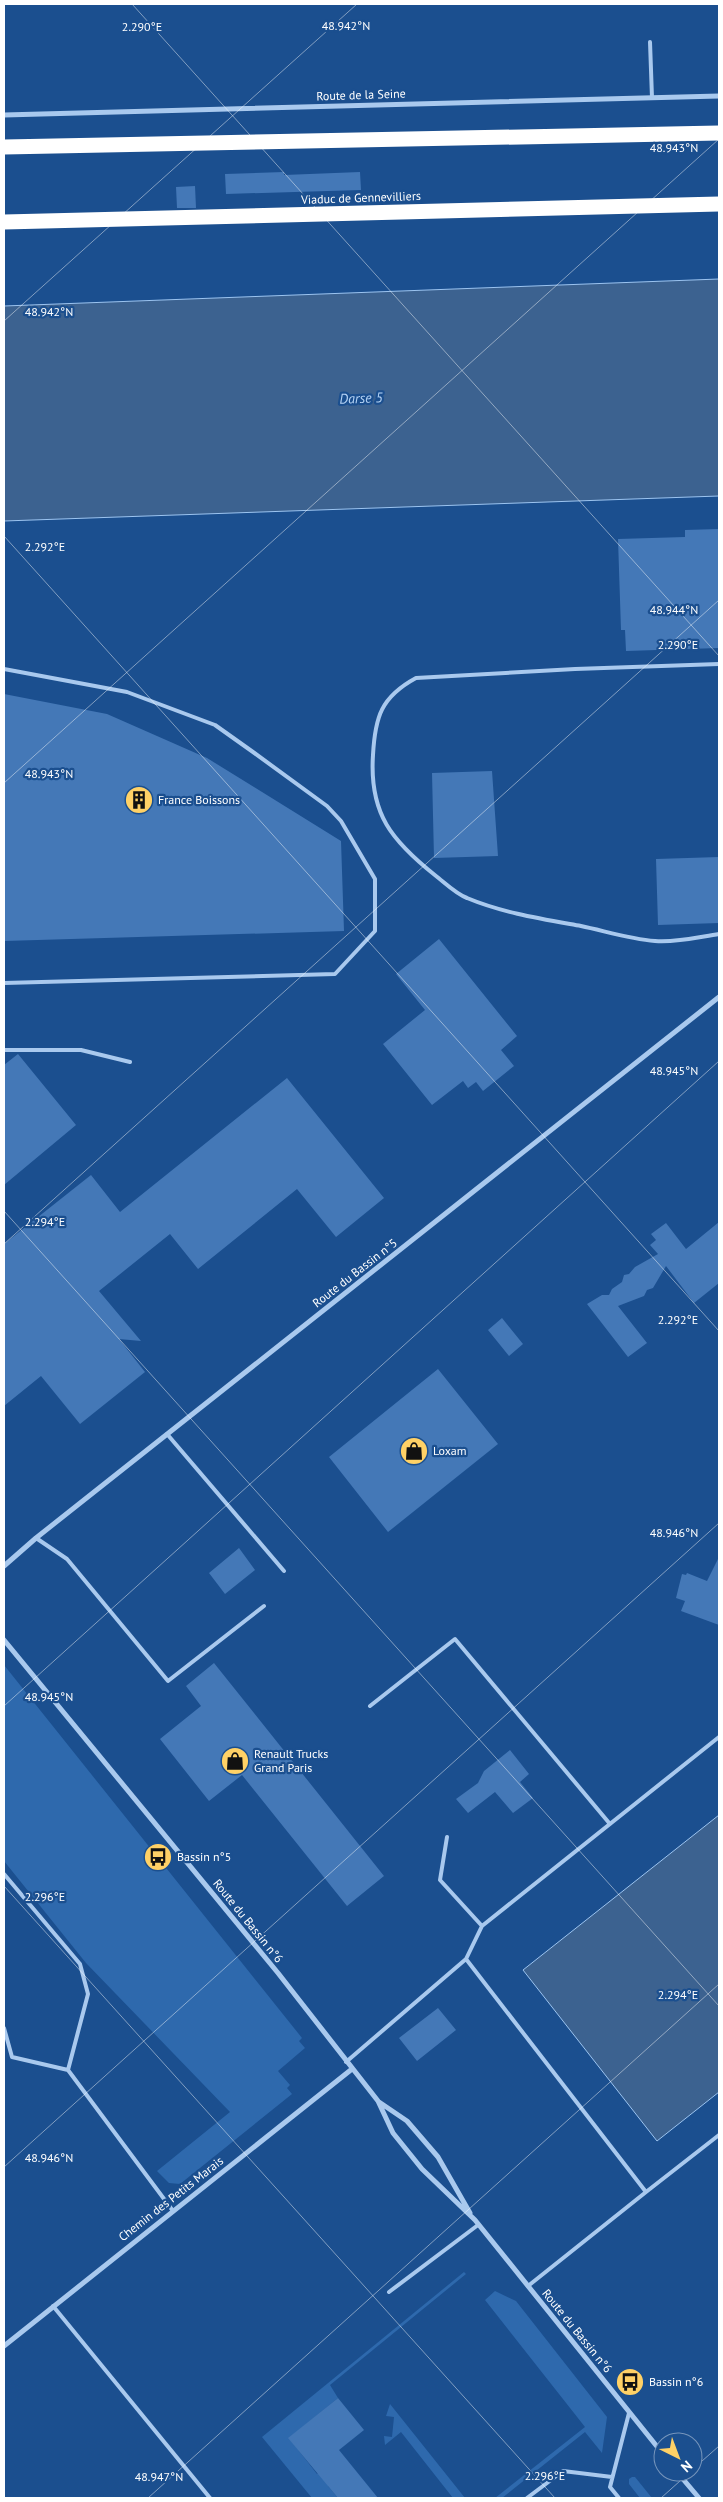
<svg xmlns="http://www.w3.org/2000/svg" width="723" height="2502" viewBox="0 0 723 2502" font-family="'PT Sans',sans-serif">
	<rect width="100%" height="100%" fill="#1b4f8f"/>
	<path fill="#2e69ad" d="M4,1665L302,2038L299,2041L305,2048L278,2071L290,2085L287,2088L292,2094L180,2184L169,2183L157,2171L230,2112L86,1963L4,1861Z
		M464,2272L466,2274L330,2385L338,2398L289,2438L317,2474L341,2454L351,2466L328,2486L338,2498H312L262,2437Z
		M495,2291L516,2301L607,2417L602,2453L585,2432L502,2498H495L585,2427L485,2300Z
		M390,2404L465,2498H453L401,2432L385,2445L384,2436L392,2437L394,2417L386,2416Z
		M632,2477H635L652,2498H640L629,2484V2479Z"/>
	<path fill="#3c6290" stroke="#9cc4f0" d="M719,279V496L4,521V306Z
		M719,1815V2092L657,2141L523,1970Z"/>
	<path fill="#4478b7" d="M284,172V175L360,172L361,190L226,194L225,174Z
		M195,186L196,208H177L176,187Z
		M719,529V648L626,651L625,630H621L618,539L685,537V530Z
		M4,694L107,714L207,758L341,841L344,931L4,941Z
		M492,771L498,856L434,858L432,773Z
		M719,857V923L658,925L656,859Z
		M439,939L517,1036L501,1050L514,1066L483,1091L476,1082L468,1088L463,1081L432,1105L383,1044L425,1010L396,974Z
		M18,1054L76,1125L4,1185V1065Z
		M287,1078L384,1198L336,1237L297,1189L198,1269L170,1234L99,1291L141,1341L119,1339L145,1372L80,1424L41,1376L4,1406V1244L91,1175L120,1212Z
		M719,1222V1283L694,1303L666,1266L653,1288L647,1290L644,1296L618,1306L647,1343L628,1357L587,1304L602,1295H609L612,1289L622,1282L624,1275L629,1274L635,1267L658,1254L650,1245L656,1240L651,1234L666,1223L686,1249Z
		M502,1318L523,1344L509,1356L488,1330Z
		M438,1369L498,1444L388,1532L329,1457Z
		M239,1548L255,1570L225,1594L209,1573Z
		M719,1557V1625L681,1611L685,1601L676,1598L682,1574L686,1575L687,1573L707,1581Z
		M214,1663L384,1876L347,1906L242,1775L209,1801L160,1739L201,1706L186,1686Z
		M510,1750L529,1774L520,1782L533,1798L513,1813L495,1792L468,1813L456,1799L478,1783L484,1771Z
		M438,2008L456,2030L417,2061L399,2038Z
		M338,2398L364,2430L339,2450L378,2498H338L288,2438Z"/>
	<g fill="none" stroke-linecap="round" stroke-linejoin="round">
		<path stroke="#a9c9ee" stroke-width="4" d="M650,42L652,98
			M719,664L575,669L416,678C381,697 375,717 373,755C369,814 392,841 436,876C445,883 456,894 467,898C503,913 542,919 581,926C605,931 630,939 655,941C675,943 699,937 719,934
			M4,669L127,692L215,725L253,752L327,806L341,821L375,879V931L335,974L4,983
			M4,1050H81L130,1062
			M167,1434L284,1571
			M36,1538L67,1559L168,1681L264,1606
			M370,1706L455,1639L610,1824
			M447,1837L440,1880L482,1926
			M4,1874L80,1964L88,1994L68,2070L173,2211
			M466,1959L482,1926L719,1737
			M4,2028L12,2057L68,2070
			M346,2062L466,1959L646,2192L528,2286
			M646,2192L719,2135
			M389,2292L478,2225
			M53,2306L210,2498
			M527,2498L563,2471L612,2477
			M619,2498L610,2487L629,2413"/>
		<path stroke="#a9c9ee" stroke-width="5" d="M4,115L719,96
			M4,1566L36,1538L719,997
			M4,1640L278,1973L378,2101L393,2133L422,2169L475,2220L663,2454
			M379,2102L407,2121L438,2157L470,2213
			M4,2346L352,2069
			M677,2472L699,2498"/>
		<path stroke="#fff" stroke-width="15" d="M4,147L719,133
			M4,222L719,204"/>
	</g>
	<path fill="none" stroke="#fff" stroke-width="1" stroke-opacity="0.45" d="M132,4L719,656M4,321L357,4M4,536L719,1331M4,783L719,139M4,1211L719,2006M4,1244L719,600M4,1706L719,1061M4,1886L555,2498M4,2167L719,1523M693,2469L719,2446M148,2498L719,1984M661,2498L690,2472"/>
	<defs>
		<symbol id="building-disc" viewBox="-11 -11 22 22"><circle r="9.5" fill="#ffd166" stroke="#1b4f8f"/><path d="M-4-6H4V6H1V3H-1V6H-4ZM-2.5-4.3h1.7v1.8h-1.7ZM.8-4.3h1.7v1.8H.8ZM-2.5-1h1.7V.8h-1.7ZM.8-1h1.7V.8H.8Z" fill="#111"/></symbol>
		<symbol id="shop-disc" viewBox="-11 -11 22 22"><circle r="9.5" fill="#ffd166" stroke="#1b4f8f"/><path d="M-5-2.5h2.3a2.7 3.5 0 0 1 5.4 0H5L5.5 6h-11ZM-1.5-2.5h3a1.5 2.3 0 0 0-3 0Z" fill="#111"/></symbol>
		<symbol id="bus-disc" viewBox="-11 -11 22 22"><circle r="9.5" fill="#ffd166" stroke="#1b4f8f"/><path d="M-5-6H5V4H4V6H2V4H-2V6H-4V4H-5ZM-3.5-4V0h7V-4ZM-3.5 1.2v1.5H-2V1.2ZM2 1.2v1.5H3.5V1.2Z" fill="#111"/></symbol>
	</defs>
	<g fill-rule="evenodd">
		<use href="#building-disc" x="123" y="784" width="32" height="32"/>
		<use href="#shop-disc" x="398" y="1435" width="32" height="32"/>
		<use href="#shop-disc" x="219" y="1745" width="32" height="32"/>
		<use href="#bus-disc" x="142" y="1841" width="32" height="32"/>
		<use href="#bus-disc" x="614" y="2366" width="32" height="32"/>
	</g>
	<g text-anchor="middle" stroke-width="4.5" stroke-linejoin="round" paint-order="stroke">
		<g font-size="12" fill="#fff" stroke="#1b4f8f">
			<text transform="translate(361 95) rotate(-2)" y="4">Route de la Seine</text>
			<text transform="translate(361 198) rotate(-2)" y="4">Viaduc de Gennevilliers</text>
			<text transform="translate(355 1273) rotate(-38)" y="4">Route du Bassin n°5</text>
			<text transform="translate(248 1921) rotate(51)" y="4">Route du Bassin n°6</text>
			<text transform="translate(171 2199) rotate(-38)" y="4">Chemin des Petits Marais</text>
			<text transform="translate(577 2331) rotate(51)" y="4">Route du Bassin n°6</text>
		</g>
		<g font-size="12" fill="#fff" stroke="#1b4f8f" text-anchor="start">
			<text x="158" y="804">France Boissons</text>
			<text x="433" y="1455">Loxam</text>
			<text x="254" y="1758">Renault Trucks<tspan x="254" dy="14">Grand Paris</tspan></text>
			<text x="177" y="1861">Bassin n°5</text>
			<text x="649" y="2386">Bassin n°6</text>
		</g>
		<g font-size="14" font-style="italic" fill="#b5d3f5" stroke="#1b4f8f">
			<text transform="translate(361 398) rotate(-2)" y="5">Darse 5</text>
		</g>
	</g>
	<g font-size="12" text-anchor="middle" fill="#fff" stroke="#1b4f8f" stroke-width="4.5" stroke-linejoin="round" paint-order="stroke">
		<text x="346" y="30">48.942°N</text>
		<text x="142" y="31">2.290°E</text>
		<text x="674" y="152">48.943°N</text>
		<text x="49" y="316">48.942°N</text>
		<text x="45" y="551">2.292°E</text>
		<text x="674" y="614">48.944°N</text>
		<text x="678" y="649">2.290°E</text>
		<text x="49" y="778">48.943°N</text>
		<text x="674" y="1075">48.945°N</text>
		<text x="45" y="1226">2.294°E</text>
		<text x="678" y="1324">2.292°E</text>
		<text x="674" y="1537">48.946°N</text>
		<text x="49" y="1701">48.945°N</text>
		<text x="45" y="1901">2.296°E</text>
		<text x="678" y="1999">2.294°E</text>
		<text x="49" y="2162">48.946°N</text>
		<text x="545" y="2480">2.296°E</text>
		<text x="159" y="2481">48.947°N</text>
	</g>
	<rect width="723" height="2502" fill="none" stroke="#ffffff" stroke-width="10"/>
	<g transform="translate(678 2457) rotate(138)"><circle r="24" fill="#1b4f8f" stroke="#7695bc"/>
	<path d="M0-4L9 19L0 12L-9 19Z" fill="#ffd166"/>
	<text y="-8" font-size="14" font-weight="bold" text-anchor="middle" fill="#ffffff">N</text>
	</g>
</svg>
